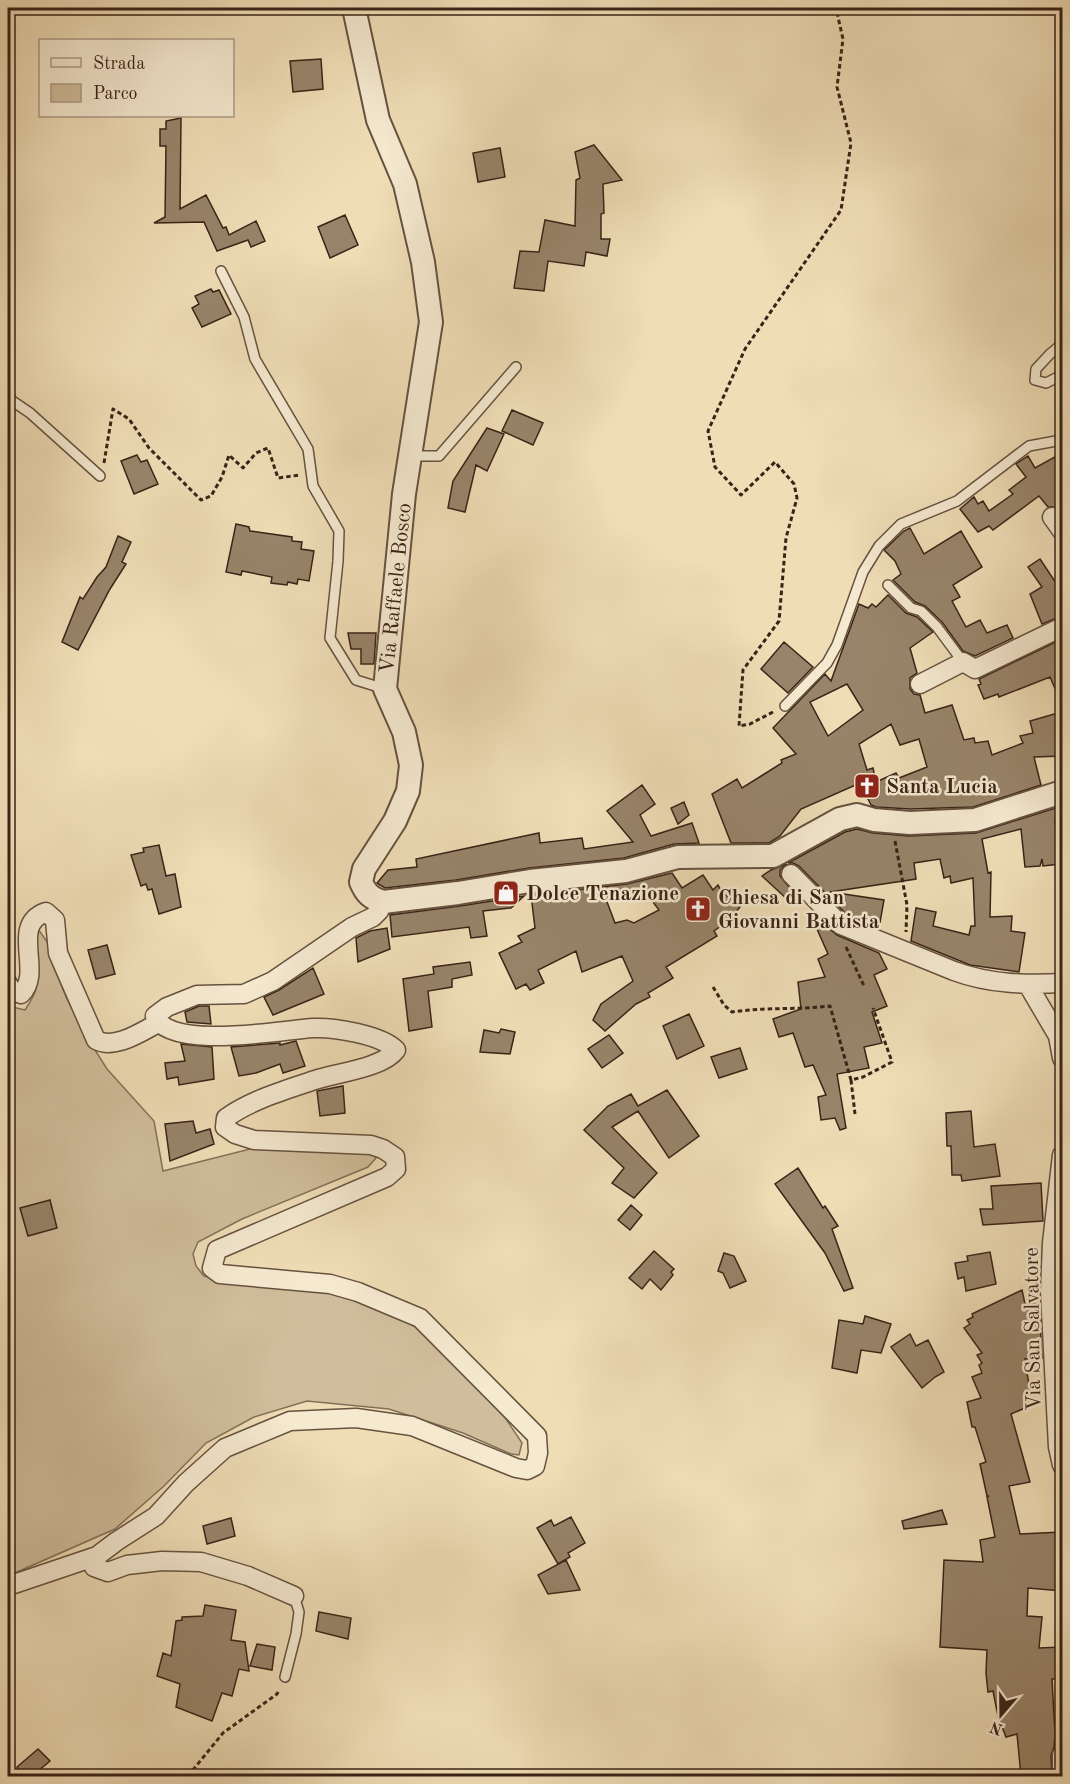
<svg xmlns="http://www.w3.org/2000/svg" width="1070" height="1784" viewBox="0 0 1070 1784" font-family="'Old Standard TT',serif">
	<rect width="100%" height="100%" fill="#efddb6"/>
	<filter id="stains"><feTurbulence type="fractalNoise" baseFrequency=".00333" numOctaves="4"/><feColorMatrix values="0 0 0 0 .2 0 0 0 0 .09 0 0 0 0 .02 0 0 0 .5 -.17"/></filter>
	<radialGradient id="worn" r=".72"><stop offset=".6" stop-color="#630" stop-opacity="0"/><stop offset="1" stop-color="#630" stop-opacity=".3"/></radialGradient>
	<path fill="#d0bd9b" stroke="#847059" stroke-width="1.5" d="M38,929L48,943L54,967L67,999L90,1042L107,1069L154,1121L163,1171L254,1148L372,1153L376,1158L368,1167L242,1219L198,1242L193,1254L196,1266L204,1276L235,1282L327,1291L401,1316L436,1343L506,1419L522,1443L519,1455L511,1454L463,1433L389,1409L307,1401L254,1417L206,1443L164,1486L115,1529L8,1576V1006L25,1010C29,1003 35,996 36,988C40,968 28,947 38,929Z"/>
	<path fill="#98846a" stroke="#392317" stroke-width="1.5" fill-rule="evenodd" d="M321,59L323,89L293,92L290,61Z
		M181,118L180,209L206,195L223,228L226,227L229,235L256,221L265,241L251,247L248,240L217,251L204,222L154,223L165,217L166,146H160V129H166V121Z
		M594,145L622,180L603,184L604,213L601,214V239H610L607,256L586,252L584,266L548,261L544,291L514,288L520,251L539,252L545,220L575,226L576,180L580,178L575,152Z
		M500,148L505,177L478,182L473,153Z
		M345,215L358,245L330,258L318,227Z
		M211,289L213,292L219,290L231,314L202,327L192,308L199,304L195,296Z
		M512,410L543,423L533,445L502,431Z
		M487,428L504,434L487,471L476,465L465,512L448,508L453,481Z
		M1062,453V512L1056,507H1048L1039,496L993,530L989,526L978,532L960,509L974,497L978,504L983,501L989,511L1013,494L1009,490L1026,477L1016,464L1028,456L1035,468Z
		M137,455L141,462L147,460L158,484L134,494L121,461Z
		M236,524L249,527L250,531L292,537V541L302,542L301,549L314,551L309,581L298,579L297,584L288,582L287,585L271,583L272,577L242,571L241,575L226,572Z
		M910,528L924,554L961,531L982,567L953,585L960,597L952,601L966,627L980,620L987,633L1007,625L1013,638L975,656L963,651L942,622L925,606L915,602L893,580L901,574L895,561L884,550L904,531Z
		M118,536L131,542L122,562L126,564L110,589L78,650L62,642L80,597L83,599L97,577L106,567Z
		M1040,559L1062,592V616L1042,624L1030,594L1042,587L1028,567Z
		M888,595L906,613L917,617L933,632L910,648L917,673L910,678V689L914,694L920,695L925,713L952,705L964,740L974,738L975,743L988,741L992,755L1023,743L1020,736L1033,733L1030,721L1058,713L1062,729V756L1034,757L1041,785L973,807L910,809L876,807L871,805L860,783L801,809L780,836L769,843H731L712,794L737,779L742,788L782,763L781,760L796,754L773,728L825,674L831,681L859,604L868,608L872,604L876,607ZM847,684L863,710L828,736L810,702ZM891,724L900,745L919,739L927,767L899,778L896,773L876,782L873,768L867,770L859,744Z
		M348,633H376L374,664H361V649H351Z
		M1062,639V705L1050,677L999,697L998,694L984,699L978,685L981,684L979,679Z
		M784,642L813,667L788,693L761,669Z
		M642,785L655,804L640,815L651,836L692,823L699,843L674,844L624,858L529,868L456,880L385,888L377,883L388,870L417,867L416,859L539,833L540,843L582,838L584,849L633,842L607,811Z
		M684,802L689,815L678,824L671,808Z
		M1062,806V819L1055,821L1060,864L1043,866L1042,859L1040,866L1025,867L1021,829L982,839L988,873L991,872L990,917L1012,916L1011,931L1025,933L1019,972L970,965L911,941L916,908L936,912L933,926L969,935L971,926H975L973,878L951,883L950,876L944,878L940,859L914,863L916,879L830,892L884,900L879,928L847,915L799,866L793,863H788L845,832L857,829L873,833L909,836L976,833Z
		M159,845L166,876L175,874L181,907L159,914L152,889L148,890L146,884L141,886L131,855L144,852L143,848Z
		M787,864L780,870V876L794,893L788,900L762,876L771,870Z
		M672,873L682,888L703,875L713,890L718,885L722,892L740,907L728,921L714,931L717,936L666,967L673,978L648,993L650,997L636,1004L605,1031L593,1020L601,1004L633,981L622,956L582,972L576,951L538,970L544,983L530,990L526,984L516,989L499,953L522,942L518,936L535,928L531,895L627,884ZM644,890L659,910L634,923L627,920L615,923L604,894Z
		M524,896L511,908L483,911L487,936L471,938L469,927L392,937L390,915L460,906Z
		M825,925L837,935L879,953L887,969L874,975L887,1006L872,1012L882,1043L864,1047L869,1068L837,1074L846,1128L840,1130L835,1118L821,1120L818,1097L826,1095L813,1065L805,1067L793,1033L779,1037L773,1019L801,1009L798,982L825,977L818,959L828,954L817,929Z
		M387,928L390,949L358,962L356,938L370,931Z
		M107,945L115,974L96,979L88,950Z
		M470,962L472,975L452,979V987L428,991L432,1027L409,1031L403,979L434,974L433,967Z
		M313,968L324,994L273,1015L264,997L279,990Z
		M199,1006H209L211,1024L187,1022L185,1012Z
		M689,1014L704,1046L677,1059L663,1026Z
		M501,1029L515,1032L510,1054L480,1052L484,1030L499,1033Z
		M609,1035L623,1053L602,1068L588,1049Z
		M296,1041L305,1066L283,1073L280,1064L256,1073L239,1076L231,1047L280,1043V1045Z
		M181,1044L212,1047L214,1079L179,1085L178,1077L167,1079L165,1063L185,1061Z
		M740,1048L747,1069L719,1078L711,1057Z
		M343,1086L345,1113L320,1116L317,1091Z
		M667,1090L699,1136L669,1158L638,1111L612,1127L657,1173L634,1198L612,1183L624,1168L584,1130L608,1106L631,1094L638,1106Z
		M971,1111L974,1147L995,1144L1000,1176L962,1181L961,1175H952L951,1146H947L946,1113Z
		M193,1121L196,1133L210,1129L214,1144L170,1161L165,1124Z
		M798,1168L823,1208L825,1206L838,1226L832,1229L853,1288L844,1291L825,1253L775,1184Z
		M1041,1183L1043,1221L983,1225L980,1209H993L991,1186Z
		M50,1200L57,1228L28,1236L20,1208Z
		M631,1205L642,1215L630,1230L618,1220Z
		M654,1251L674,1269L671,1272L673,1275L661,1290L650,1279L642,1289L629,1278Z
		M990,1252L996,1284L966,1291L964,1277L958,1279L955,1263L968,1261L967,1256Z
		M724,1253L734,1256L746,1281L730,1288L723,1273L718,1271Z
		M1022,1290L1025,1304H1039L1042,1358L1025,1359L1032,1405L1011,1414L1030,1482L1009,1486L1020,1534L1062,1532V1591L1028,1588L1027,1616L1042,1617L1039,1648L1062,1647L1057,1679H1052L1055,1734L1054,1747L1051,1755L1052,1776H1021L1017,1734L1006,1737L998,1716L993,1691L988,1692L986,1673L987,1650L940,1647L944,1560L983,1562L980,1540L995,1537L987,1497L989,1496H987L980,1464L986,1462L975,1427H972L967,1402L981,1398L972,1377L982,1373L979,1365L982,1363L977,1355L982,1353L964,1328L970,1324L967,1320L973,1317L972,1314Z
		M865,1316L891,1324L881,1353L861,1350L857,1373L832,1368L839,1320L863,1324Z
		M910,1334L916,1346L928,1340L944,1372L935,1377L922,1388L891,1347Z
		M942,1510L947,1524L904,1529L902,1521Z
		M571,1517L585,1543L568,1553L570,1557L558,1564L537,1528L551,1520L554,1526Z
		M231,1518L235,1536L207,1544L203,1526Z
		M566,1560L580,1590L548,1594L538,1575Z
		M205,1605L236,1610L231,1640L245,1642L249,1671L239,1669L232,1696L222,1693L212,1721L176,1707L180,1684L157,1676L163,1653L171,1656L176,1621L182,1620V1617L203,1616Z
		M319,1612L351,1618L348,1639L316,1631Z
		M257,1644L275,1647L272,1670L250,1666Z
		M38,1749L50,1761L32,1776H25L17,1767Z"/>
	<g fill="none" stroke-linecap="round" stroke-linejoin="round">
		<defs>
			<path id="service" d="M221,271L244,317L255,359L308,449L313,486L339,531L338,561L330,638L356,680L385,689
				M1062,344L1050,354L1036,369L1035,380L1046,383L1062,375
				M8,398L30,413L100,476
				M410,456H439L516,367
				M888,585L911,608L921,611L937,627L963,662
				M785,706L827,663L837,645L863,572L879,546L901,524L957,501L1029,446L1056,441L1062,437
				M285,1677L296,1634L299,1612L294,1596"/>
			<path id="minor" d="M1052,517L1062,531
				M920,684L963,662L975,669L1062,627
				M791,874L841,925L954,971C989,984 1026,985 1062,983
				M8,984C10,989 15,992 21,994C44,972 9,925 46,912L55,920L58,953L96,1040C115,1050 141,1032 158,1023
				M1028,985L1058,1036L1062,1058
				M1062,1155L1052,1243L1050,1291L1058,1447L1062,1465
				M8,1586L97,1556
				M294,1596L248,1576L201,1562L162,1561L127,1565L108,1572L94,1567L97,1556L117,1541L156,1516L186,1483L225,1448L290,1421L356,1418L412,1426L516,1468L527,1470L535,1466L538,1453L537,1436L420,1318L358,1292L330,1284L220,1274L212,1268L217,1250L387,1177L396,1169L395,1157L383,1149L371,1145L254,1140L235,1134L225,1127L226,1118C251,1100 285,1090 315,1080C336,1073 383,1068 396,1050C382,1035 334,1027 313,1028C282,1030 169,1051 155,1016L167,1007L197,995L244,994L273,981L352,927L373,917L379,911L383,902
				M1062,1755V1773"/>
			<path id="tertiary" d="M354,8L378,120L405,184L423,262L431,322L404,494L385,689L404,732L411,765L408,791L395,821L364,869L361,882C366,894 371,898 383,902L458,893L530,881L626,871L678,857L773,856L840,819L857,815L874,820L910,823L975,820L1062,792"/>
		</defs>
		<use href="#service" stroke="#66523f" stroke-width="12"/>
		<use href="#minor" stroke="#66523f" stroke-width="21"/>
		<use href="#tertiary" stroke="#66523f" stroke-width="26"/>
		<path stroke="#392317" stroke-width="3" stroke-dasharray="4.5 3" stroke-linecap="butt" d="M104,463L113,409L129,419L149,448L201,500L211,496L222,477L229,455L243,468L256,453L268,448L278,478L300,475
			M773,712L750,724L739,726L743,670L779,621L786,538L797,498L794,484L775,462L741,495L715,467L708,431L745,349L841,210L851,143L837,87L843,39L836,8
			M895,841L907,905L906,932
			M846,947L864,986
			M713,987L724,1005L732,1012C765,1007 797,1010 830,1006L851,1080L863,1077L892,1062L873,1008
			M851,1080L855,1114
			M188,1776L223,1733L277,1694L279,1690"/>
		<use href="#service" stroke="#f5e9d0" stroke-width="9"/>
		<use href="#minor" stroke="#f5e9d0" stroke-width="18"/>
		<use href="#tertiary" stroke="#f5e9d0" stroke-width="22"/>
	</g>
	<defs>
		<symbol id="church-square" viewBox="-11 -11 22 22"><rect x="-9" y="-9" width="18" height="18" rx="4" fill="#8f2418" stroke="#f5e9d0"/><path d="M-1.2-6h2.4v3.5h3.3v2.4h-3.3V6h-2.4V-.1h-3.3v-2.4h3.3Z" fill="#fff"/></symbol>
		<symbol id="shop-square" viewBox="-11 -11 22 22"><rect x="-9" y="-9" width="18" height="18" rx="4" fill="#8f2418" stroke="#f5e9d0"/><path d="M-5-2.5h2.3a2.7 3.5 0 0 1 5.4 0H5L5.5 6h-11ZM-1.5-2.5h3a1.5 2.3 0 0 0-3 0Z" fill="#fff"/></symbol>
	</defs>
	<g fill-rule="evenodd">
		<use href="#church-square" x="852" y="771" width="30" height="30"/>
		<use href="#shop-square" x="491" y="878" width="30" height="30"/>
		<use href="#church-square" x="683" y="894" width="30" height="30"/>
	</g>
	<g text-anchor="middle" stroke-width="5" stroke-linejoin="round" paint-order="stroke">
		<g font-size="21" fill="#392317" stroke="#f5e9d0">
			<text transform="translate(395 588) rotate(-84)" y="7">Via Raffaele Bosco</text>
			<text transform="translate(1032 1329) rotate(-91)" y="7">Via San Salvatore</text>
		</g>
		<g font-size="21" font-weight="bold" fill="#392317" stroke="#f5e9d0" text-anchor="start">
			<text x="886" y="793">Santa Lucia</text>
			<text x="526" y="900">Dolce Tenazione</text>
			<text x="718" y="904">Chiesa di San<tspan x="718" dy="24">Giovanni Battista</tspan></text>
		</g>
	</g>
	<rect width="1070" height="1784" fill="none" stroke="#efddb6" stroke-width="30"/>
	<rect x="9" y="9" width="1052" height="1766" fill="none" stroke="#392317" stroke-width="3"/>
	<rect x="15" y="15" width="1040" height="1754" fill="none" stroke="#392317" stroke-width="1.5"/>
	<rect x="39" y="39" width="195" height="78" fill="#f5e9d0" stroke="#aa9a86" stroke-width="1.5"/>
	<rect x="51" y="58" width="30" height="9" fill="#f5e9d0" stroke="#aa9a86" stroke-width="1.5"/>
	<text x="93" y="69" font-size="18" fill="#392317">Strada</text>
	<rect x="51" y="84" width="30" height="18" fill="#d0bd9b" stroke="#aa9a86" stroke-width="1.5"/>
	<text x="93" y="99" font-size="18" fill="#392317">Parco</text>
	<g transform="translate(1001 1715) rotate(200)" stroke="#f5e9d0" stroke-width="4.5" paint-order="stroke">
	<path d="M0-4.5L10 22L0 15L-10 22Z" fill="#392317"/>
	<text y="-9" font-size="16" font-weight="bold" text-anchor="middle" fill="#392317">N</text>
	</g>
	<rect width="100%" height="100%" filter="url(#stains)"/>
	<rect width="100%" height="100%" fill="url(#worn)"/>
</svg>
